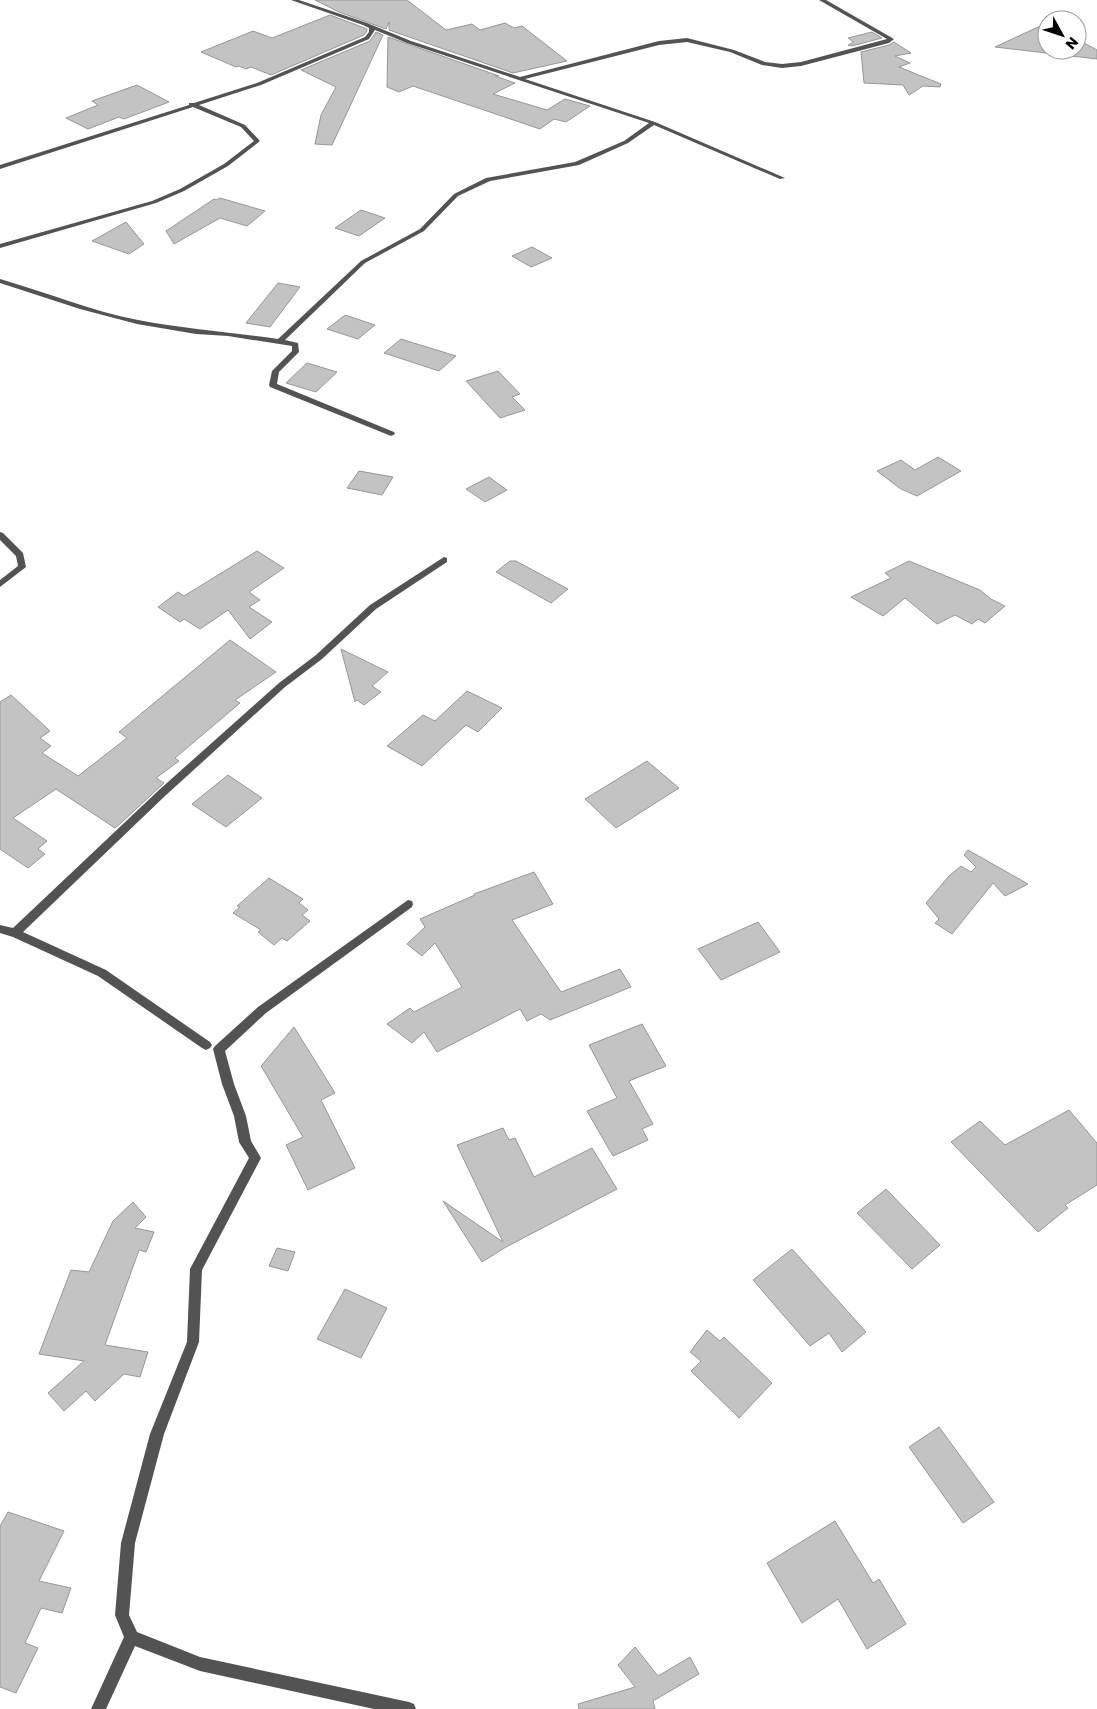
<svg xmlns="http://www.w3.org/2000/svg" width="1097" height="1709" viewBox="0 0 1097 1709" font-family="Poppins,sans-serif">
	<rect width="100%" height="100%" fill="#fff"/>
	<path fill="#c3c3c3" stroke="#979797" d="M315,0H407L446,30L472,24L480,30L505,23L514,28L522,26L567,61L513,73L389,30V22L386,29L339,12Z
		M330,15L362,27L367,29V31L364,35L271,75L251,67L246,69L239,66L236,67L201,52L253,31L272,38Z
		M1038,27H1047V50H1077V39L1097,50V59L995,47Z
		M376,32L383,35L332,145L315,144L321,115L336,87L301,70L370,41Z
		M872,32L882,38L852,46L848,45L854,42L848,38Z
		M388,37L499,76H495L515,83L493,94L547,110L565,99L590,106L566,122L554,119L540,129L413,86L399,92L387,87Z
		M894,42L911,53L895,56L910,63L899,67L941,84L940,87L923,86L909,95L903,85L864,83L861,52L889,45Z
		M137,85L169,102L124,119L119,117L88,129L66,118L98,105L92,101Z
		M220,198L265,211L247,226L220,218L174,244L166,231L214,199L216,200Z
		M361,210L385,218L359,236L335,228Z
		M126,222L144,244L129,254L92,241Z
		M532,247L552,258L531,267L512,256Z
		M278,283L300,287L270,327L246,323Z
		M345,315L375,325L358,339L327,329Z
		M401,339L456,356L439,371L384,353Z
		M307,363L337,372L316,392L286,383Z
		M498,371L520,394L512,397L525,410L500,418L466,381Z
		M938,457L961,471L917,496L901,489L877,471L901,460L915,470Z
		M359,471L393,477L382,495L347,488Z
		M489,477L507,490L485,502L466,489Z
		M257,551L284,568L249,592L260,600L249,607L272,622L250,639L228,610L200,629L184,619L180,622L158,607L178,592L184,596Z
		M510,561H516L568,589L551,603L496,572Z
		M909,561L980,590L991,599L1005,606L985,623L978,619L972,624L955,615L937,624L905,598L883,616L851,597L891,578L885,573Z
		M230,640L276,672L235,700L240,703L175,758L179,761L156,778L164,783L121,823L115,828L56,789L13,818L47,841L38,849L45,854L28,868L0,849V702L11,695L50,731L40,738L51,746L42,753L78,776L127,738L119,732Z
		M341,649L388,672L372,686L381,692L364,705L357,700L355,702Z
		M467,691L502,708L478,732L466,725L422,766L387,746L423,715L435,721Z
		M647,761L679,788L616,828L585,799Z
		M228,775L262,798L226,827L192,804Z
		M968,850L1028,884L1005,896L993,883L952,934L935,923L939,919L926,903L949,876L961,866L971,872L976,867L964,855Z
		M534,872L553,904L512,920L561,992L620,969L631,987L550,1020L541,1014L527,1021L520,1009L437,1052L424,1032L412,1043L387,1024L410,1008L414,1012L462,987L435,943L422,956L407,944L425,927L420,919L475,895L474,894Z
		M269,878L303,899L299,903L308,910L302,915L310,921L287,941L282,938L274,945L258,932L261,930L233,913L240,907L237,906Z
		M758,922L780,952L721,980L698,949Z
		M642,1024L666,1066L629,1081L653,1124L642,1129L648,1140L613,1156L587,1111L617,1098L589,1045Z
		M294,1027L335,1093L321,1100L355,1168L308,1190L286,1145L303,1137L261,1066Z
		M1069,1110L1097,1143V1185L1065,1205L1068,1208L1038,1232L951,1142L980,1121L1005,1145Z
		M503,1128L509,1140L515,1138L534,1177L592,1148L617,1189L506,1247L482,1262L443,1201L503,1242L457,1145Z
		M886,1189L940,1245L912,1269L857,1213Z
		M133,1202L146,1217L135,1228L154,1232L146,1252L139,1250L105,1345L148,1352L140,1377L124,1374L95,1401L86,1391L64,1411L48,1393L84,1361L39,1354L71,1270L89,1272L113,1221Z
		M277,1248L295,1252L288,1271L269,1266Z
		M792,1249L866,1332L842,1352L829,1333L810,1346L753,1280Z
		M345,1289L387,1308L361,1358L317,1339Z
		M707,1330L720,1341L724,1337L772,1383L739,1418L691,1371L701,1361L690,1352Z
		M939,1427L994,1502L963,1523L909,1447Z
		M8,1512L64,1531L39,1581L71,1588L62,1613L41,1608L25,1643L38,1648L16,1693L0,1687V1526Z
		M835,1521L873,1583L879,1579L906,1624L867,1649L838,1599L802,1623L767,1563Z
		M635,1647L658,1676L690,1657L699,1674L653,1701L655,1709H579L578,1704L635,1687L618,1665Z"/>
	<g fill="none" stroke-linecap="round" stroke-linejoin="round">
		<path fill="#535353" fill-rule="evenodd" d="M291,0H299L367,23L411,41L520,77L659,41L687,38L734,50L765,62L782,64L801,62L887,39L819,0H826L894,39L889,43L801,66L782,68L762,65L730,52L687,42L659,45L525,79L655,122L785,178L780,179L654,125L628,143L579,165L490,181L458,196L424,231L365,263L285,340L298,343L299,352L279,372L277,384L394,432L395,434L391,436L270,387L269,385L272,371L292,351V346L228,336L196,334L137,324L80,309L0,283V279C46,292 91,311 138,320C185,329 231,332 278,339L361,261L420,229L454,194L486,178L575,162L624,141L649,123L407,43L375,30L369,39L261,85L199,105L245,125L260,141L228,166L184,191L156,203L0,248V244L152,201L180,189L224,164L254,141L241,127L193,107L0,169V165L189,105V103H194L257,83L365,37L369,32V28L363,25Z
			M0,532L3,533L23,553L26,567L0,587V580L18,566L16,556L0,540Z
			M444,557L447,558V562L376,609L322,659L285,687L165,796L23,932L106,970L210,1042L212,1045L210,1048L206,1050L202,1048L98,976L13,937L0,933V925L13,928L159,790L279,683L316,655L370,605Z
			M408,900L412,901L413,904L412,907L266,1013L225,1051L234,1084L246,1116L251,1141L261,1158L202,1270L199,1342L164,1434L135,1543L129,1615L137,1632L200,1657L409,1702L414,1704L416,1709H374L200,1671L135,1646L106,1709H91L124,1637L115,1615L121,1543L150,1434L187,1342L190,1269L249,1158L239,1142L234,1116L222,1084L213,1049L215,1046L258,1007Z"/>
	</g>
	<g transform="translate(1062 35) rotate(130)"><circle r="24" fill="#ffffff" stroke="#999999"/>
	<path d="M0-4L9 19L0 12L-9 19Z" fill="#000000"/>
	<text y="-8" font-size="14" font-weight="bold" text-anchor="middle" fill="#000000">N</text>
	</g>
</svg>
